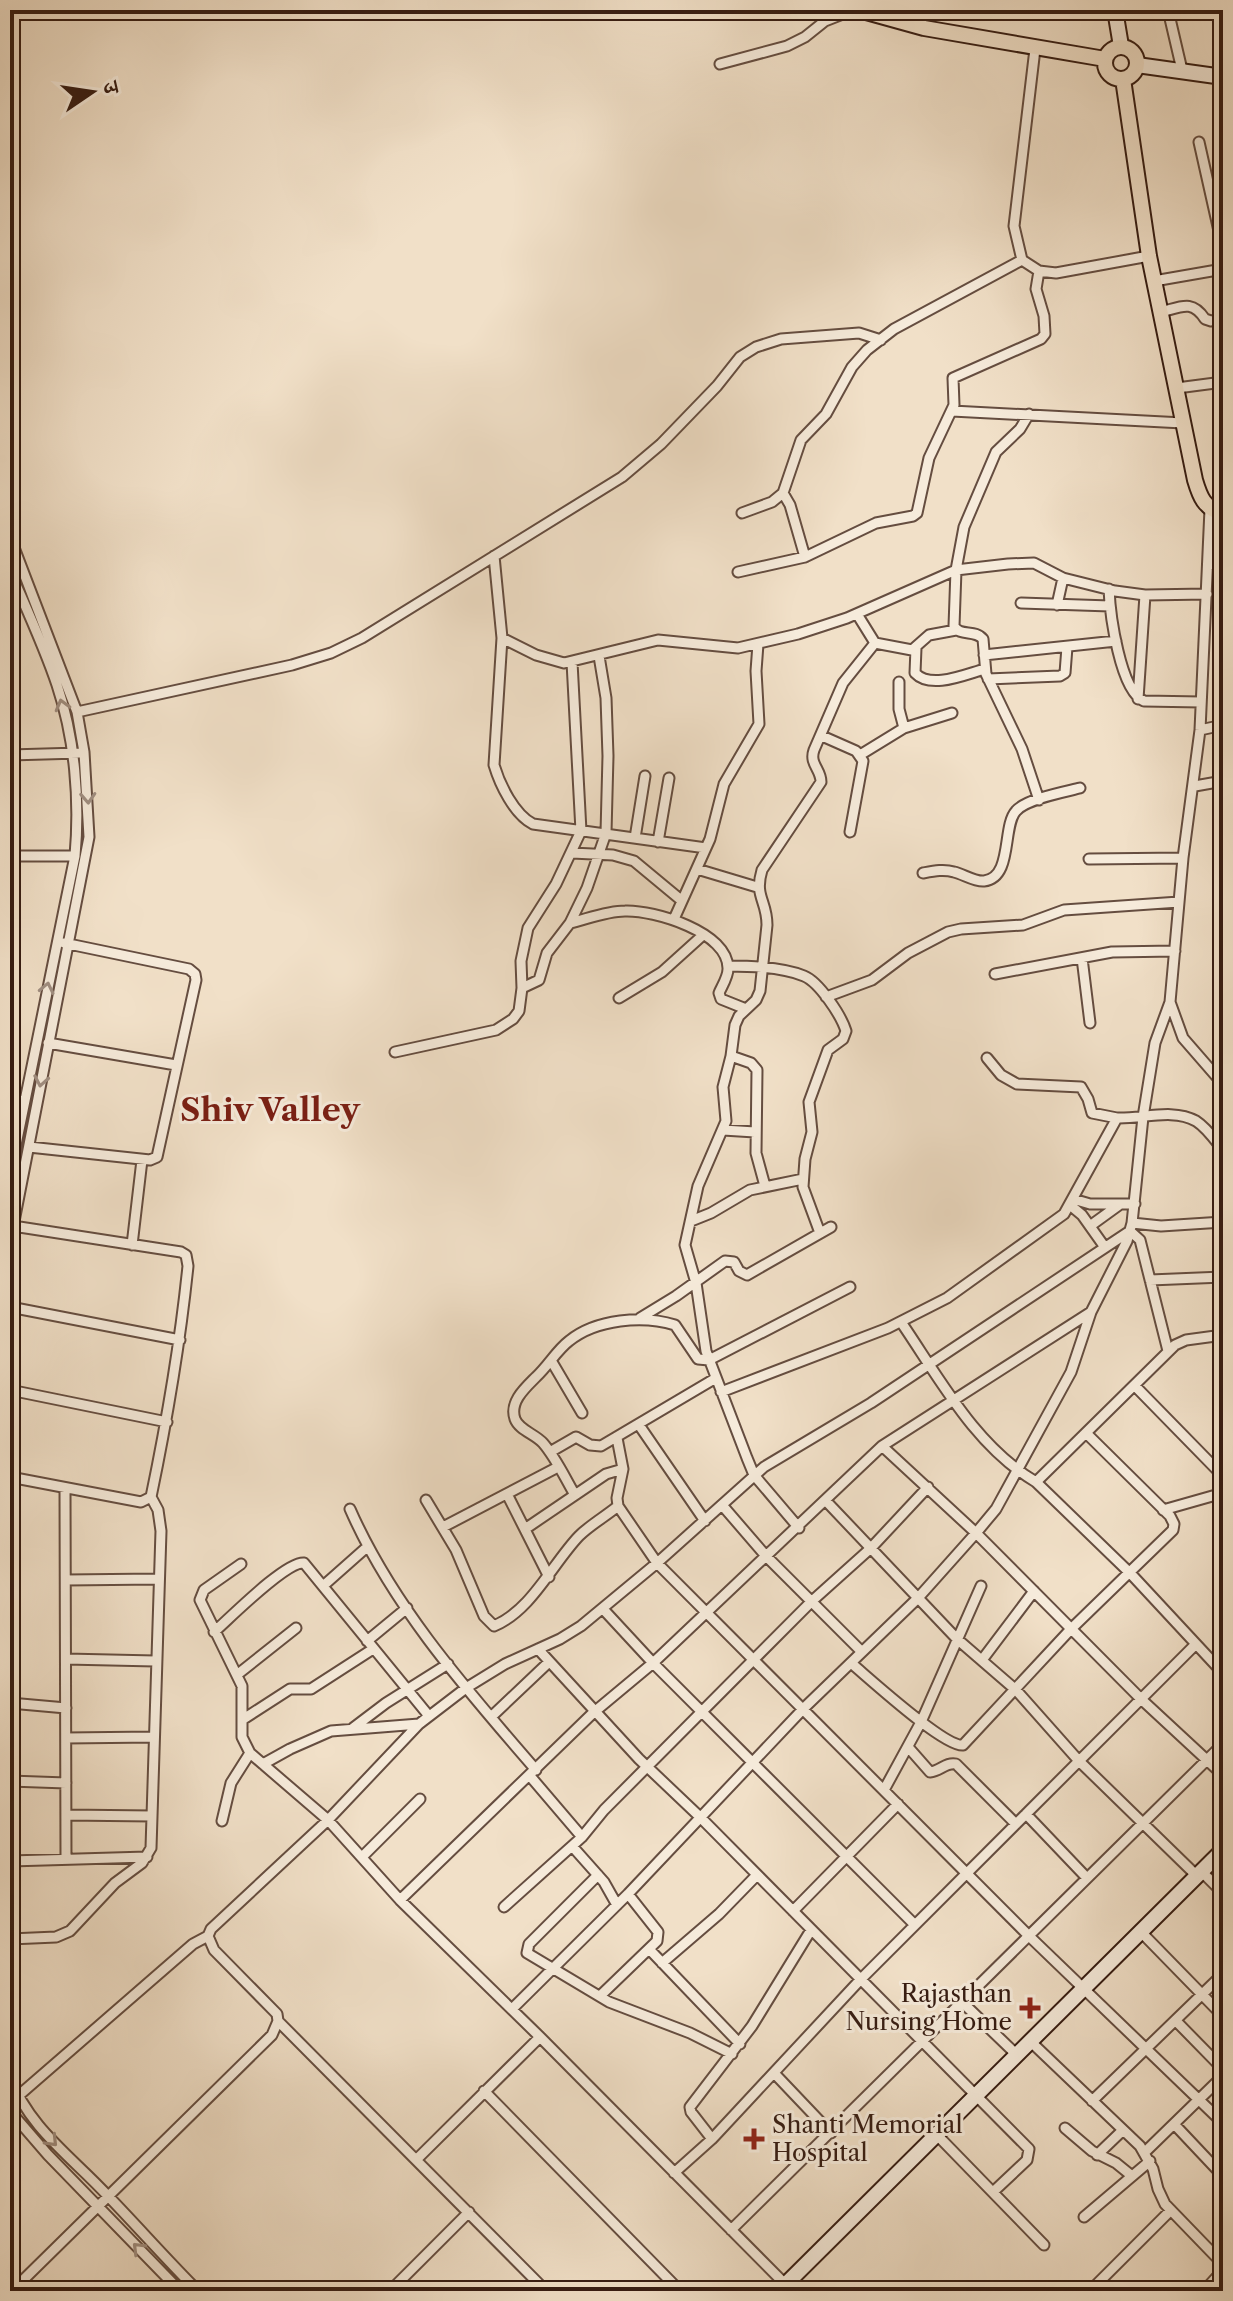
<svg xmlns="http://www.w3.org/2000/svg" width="1233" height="2301" viewBox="0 0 1233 2301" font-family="'Libre Caslon Text','Noto Serif Devanagari',serif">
	<rect width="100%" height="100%" fill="#f1e0c8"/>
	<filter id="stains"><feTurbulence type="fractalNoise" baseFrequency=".0025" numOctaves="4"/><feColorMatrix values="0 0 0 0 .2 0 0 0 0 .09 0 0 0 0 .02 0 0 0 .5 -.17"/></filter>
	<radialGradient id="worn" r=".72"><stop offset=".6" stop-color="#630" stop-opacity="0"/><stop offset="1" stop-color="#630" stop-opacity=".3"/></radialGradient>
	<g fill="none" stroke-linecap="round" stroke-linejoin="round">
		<defs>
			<path id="street" d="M1168,10L1182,70
				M1035,49L1014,226L1022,260L1039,271L1056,273L1149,256
				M720,64L787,46L805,37L825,21L853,10
				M1199,142L1223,249
				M1154,281L1223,269
				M1161,312C1181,307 1192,299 1205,319L1211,321L1223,318
				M1220,319L1223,338
				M1177,388L1223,382
				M952,411L1183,423
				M1029,414L1020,429L996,452L964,527L956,570L954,626C960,637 975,629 983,639L986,674L1022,749L1039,800
				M783,493L790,505L805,557
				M742,513L772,502L783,493L801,440L826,414L852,367L867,350L894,329L1022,260
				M10,537L77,712L84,752L89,837L10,1242
				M494,556L502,638L494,765C500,785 514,814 533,824L706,848
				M1208,565L1223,563
				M10,571C26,608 44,646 57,685C75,739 80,800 75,856L10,1174
				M738,572L805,557L876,523L913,516L917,513L929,458L954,405L953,378L1041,339L1045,334L1044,316L1036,289L1039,271
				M1109,589C1110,614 1120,691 1144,701L1201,702
				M1021,603L1110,606
				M1057,605L1063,578
				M857,614L875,643L912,650L929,635L956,630
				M502,638L536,655L564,663L658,640L738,648L798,634L847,618L956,570L1008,564L1034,563L1063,578L1115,591L1145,595L1207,594
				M916,648L915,673C931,690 966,674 985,669
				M984,655L1116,641
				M988,679L1060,676L1065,673L1067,647
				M899,682V709L904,728
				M1138,699L1145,595
				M77,712L292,665L331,653L362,638L622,477L661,444L717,386L740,357L756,347L781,339L859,333L881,340
				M1200,730L1223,725
				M822,736L856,751L863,761L850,832
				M10,755L79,753
				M860,755L904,728L952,713
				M1195,786L1223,781
				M635,838L645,776
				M658,842L669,778
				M572,853L613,855L634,861L681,900
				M10,856H75
				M1089,859L1183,858
				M697,869L757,887
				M923,873C934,871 944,869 954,872C963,874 975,882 984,881C1013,878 1002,826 1016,811C1026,799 1064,792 1080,788
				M674,919L710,839L724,784L759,724L756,671L758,644
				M570,923C587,919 607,911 625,911C654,910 729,932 728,969C728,977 722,986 719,993L721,999L746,1009
				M1082,958L1090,1023
				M728,966C751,966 782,967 804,976C819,982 841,1015 846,1031L843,1039L828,1050L809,1102L812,1132L805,1159L803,1187L820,1233
				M995,974L1112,952L1175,951
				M522,988L539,980L547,953L570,923L587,888L606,833L608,756L606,698L599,656
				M826,997L872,980L908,953L948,932L961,929L1023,925L1064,910L1179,902
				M619,998L662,972L703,935
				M1170,1002L1183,1038L1223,1084
				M48,1043L176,1065
				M395,1052L496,1030L513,1019L519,1011L522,988L521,961L528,928L556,884L581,831L572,662
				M731,1056L751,1063L757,1070L756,1153L765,1186
				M987,1058L1001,1075L1017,1084L1081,1087L1088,1099L1092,1113L1117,1118
				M10,1099L24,1102
				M723,1130L755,1132
				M29,1147L150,1160L157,1157L196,980L195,974L189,969L64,943
				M1073,1199L1090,1204H1135
				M1070,1205L1082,1215L1104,1246
				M691,1221L711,1213L750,1190L803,1179
				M1132,1223L1161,1226L1223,1222
				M1090,1226L1119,1205
				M132,1245L142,1160
				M1150,1280L1223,1277
				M10,1307L180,1340
				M640,1318L676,1296L725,1261L734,1262L739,1271L747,1275L831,1227
				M901,1322C940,1379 975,1446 1036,1482L1175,1345L1186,1340L1223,1335
				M552,1362L582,1413
				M1135,1386L1223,1476
				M10,1390L167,1422
				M721,1392L888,1328L947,1298L1064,1214L1117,1118C1142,1119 1173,1108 1196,1121C1207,1128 1215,1140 1223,1150
				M639,1425L705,1521
				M617,1438L623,1469L617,1498L618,1506L657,1563L1029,1936L1223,2123
				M882,1446L976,1533L1141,1699L1223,1775
				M550,1452L576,1437L590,1445L601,1446L716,1378
				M10,1477L141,1502L151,1497C167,1420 180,1344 188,1266L186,1255L181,1252L13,1226
				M1036,1482L1131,1574L1223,1673
				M65,1488L66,1859
				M507,1494L549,1577
				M575,1495C565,1478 556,1458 543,1443C535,1434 519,1430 515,1419C509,1402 525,1388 536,1377C548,1366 557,1350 569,1341C596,1319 643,1315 675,1325L698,1359L709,1360L850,1287
				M426,1500L456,1550L484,1616L494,1626C531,1611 553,1563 579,1536C590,1525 606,1516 618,1506
				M826,1501L957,1639L1016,1690L1079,1761L1197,1876
				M722,1505L766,1556L862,1652
				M350,1509C393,1607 467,1690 536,1770
				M1163,1510L1223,1493
				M443,1527L558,1467
				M799,1528L754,1475L747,1458L706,1351L696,1283L685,1245L698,1186L726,1121L723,1087L731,1056L735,1025L739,1016L756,1000L760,991L767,925C767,900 754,897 762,870L821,782C821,769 809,764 814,750L843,683L875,643
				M525,1529L606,1474L623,1469
				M241,1564L204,1590L200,1600L242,1686V1737L250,1753L328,1820L400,1900L540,2037L785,2284
				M66,1580L157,1579
				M323,1586L367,1547
				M603,1609L653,1663L915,1925
				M214,1632C230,1618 286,1561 304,1563L429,1716
				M367,1641L407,1608
				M538,1649L639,1759L700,1817L1029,2149L1027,2160L993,2192
				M66,1659L155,1661
				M982,1660L1034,1591
				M851,1663C869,1678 944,1747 963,1745L1071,1629L1173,1530L1174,1524L1170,1516L1086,1433
				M238,1674L296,1628
				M10,1703L66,1708
				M491,1717L549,1662
				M242,1720L290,1689H311L373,1649
				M353,1728L386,1703L448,1664
				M66,1738L154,1737
				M908,1747L930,1772C940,1771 946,1762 956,1764L1016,1824
				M263,1764L290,1749L331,1731L419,1724
				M530,1776L582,1837
				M10,1781L66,1783
				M884,1790L921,1722L981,1586
				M1026,1814L1087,1878
				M66,1815L152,1816
				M222,1821L231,1783L250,1753
				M572,1846L604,1882L617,1905
				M363,1856L420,1799
				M10,1861L147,1857
				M1201,1871L1223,1893
				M598,1875L529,1944L527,1953L609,2002L690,2033L732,2054
				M400,1900L593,1713L653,1663L882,1446L1091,1312
				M504,1907L582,1837L604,1810L812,1601L871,1548L928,1487
				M793,1911L898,1804
				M1141,1932L1223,2016
				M10,1939L56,1937L70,1931L115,1883L142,1863L151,1848L161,1531L158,1510L151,1497
				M649,1949L740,2044
				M662,1963L719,1914L756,1876
				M600,1996L657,1941L658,1932L628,1894
				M963,2003L1017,2055
				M512,2009L628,1894L804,1708L918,1598L976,1533L996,1509L1071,1372L1091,1312L1127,1241L1132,1223L1143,1117L1155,1043L1170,1002L1183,858L1200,730L1210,509
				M278,2021L546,2291
				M1176,2021L1223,2069
				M1030,2041L1140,2146L1153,2169L1158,2189L1165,2204L1223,2264
				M774,2073L831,2133
				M10,2077C29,2128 72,2157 108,2196C138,2227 167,2260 198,2291
				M484,2091L680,2291
				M1092,2101L1223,1974
				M10,2103L193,1944L208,1936
				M10,2111L48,2155L180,2291
				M1174,2124L1223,2176
				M1065,2128L1092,2151L1116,2163L1132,2176
				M938,2136L1044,2245
				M712,2139L691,2112L690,2107L752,2026L811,1930
				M1145,2152L1223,2076
				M1097,2155L1123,2130
				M417,2159L540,2037
				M674,2173L712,2139L861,1979L1195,1645
				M1084,2217L1150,2161
				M731,2230L1223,1744
				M1223,2248V2247
				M1092,2289L1171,2210
				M12,2291L272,2035L278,2021L277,2014L214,1950L208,1936L211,1929L328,1820L419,1724L466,1688L505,1664L560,1639L581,1626L657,1563L764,1467L871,1403L1130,1231L1140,1240L1168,1351
				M390,2291L469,2212
				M1204,2291L1223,2270"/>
			<path id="secondary" d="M1115,10L1121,46
				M1137,65L1223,77
				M779,2291L1223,1850"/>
			<path id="primary" d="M859,10L924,28L1105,59
				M1105 63a16 16 0 1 1 32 0a16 16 0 1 1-32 0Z
				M1123,79L1149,256L1195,480C1200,497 1204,508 1223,514"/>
		</defs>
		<use href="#street" stroke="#654d40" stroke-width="13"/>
		<use href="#secondary" stroke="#361c12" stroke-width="18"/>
		<use href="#primary" stroke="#361c12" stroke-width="18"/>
		<use href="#street" stroke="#f6ebdb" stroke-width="9"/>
		<use href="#secondary" stroke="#f6ebdb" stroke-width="14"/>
		<use href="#primary" stroke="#f1e0c8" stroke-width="14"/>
	</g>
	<defs><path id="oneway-chevron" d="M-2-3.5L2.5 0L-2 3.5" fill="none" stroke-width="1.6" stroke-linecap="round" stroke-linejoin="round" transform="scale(2)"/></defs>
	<g stroke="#a08e81">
		<use href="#oneway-chevron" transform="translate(62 705) rotate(-105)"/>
		<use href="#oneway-chevron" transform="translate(88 798) rotate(87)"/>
		<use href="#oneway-chevron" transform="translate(47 988) rotate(-78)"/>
		<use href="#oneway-chevron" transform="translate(41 1081) rotate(100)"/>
		<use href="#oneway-chevron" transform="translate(52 2141) rotate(46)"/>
		<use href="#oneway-chevron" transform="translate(138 2248) rotate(-135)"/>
	</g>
	<g fill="#8f2418" stroke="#f6ebdb" stroke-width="3">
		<path d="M1026 1996h8v8h8v8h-8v8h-8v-8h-8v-8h8z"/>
		<path d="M750 2127h8v8h8v8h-8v8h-8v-8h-8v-8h8z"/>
	</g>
	<g text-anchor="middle" stroke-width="6" stroke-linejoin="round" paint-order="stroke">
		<g font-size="24" fill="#361c12" stroke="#f6ebdb" text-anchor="end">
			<text x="1012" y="2002">Rajasthan<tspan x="1012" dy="28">Nursing Home</tspan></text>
			<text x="772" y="2133" text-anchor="start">Shanti Memorial<tspan x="772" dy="28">Hospital</tspan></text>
		</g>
		<g font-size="32" font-weight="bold" fill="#7a1f14" stroke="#f6ebdb">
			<text x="270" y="1121">Shiv Valley</text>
		</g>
	</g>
	<rect width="1233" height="2301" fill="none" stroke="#f1e0c8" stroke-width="40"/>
	<rect x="12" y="12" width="1209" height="2277" fill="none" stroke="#361c12" stroke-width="4"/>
	<rect x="20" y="20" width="1193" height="2261" fill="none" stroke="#361c12" stroke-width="2"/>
	<g transform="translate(92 92) rotate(77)" stroke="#f6ebdb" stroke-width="6" paint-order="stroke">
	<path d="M0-6L14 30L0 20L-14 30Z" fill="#361c12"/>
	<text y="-12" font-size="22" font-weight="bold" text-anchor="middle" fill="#361c12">उ</text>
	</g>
	<rect width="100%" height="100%" filter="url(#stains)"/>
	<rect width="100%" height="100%" fill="url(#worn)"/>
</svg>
